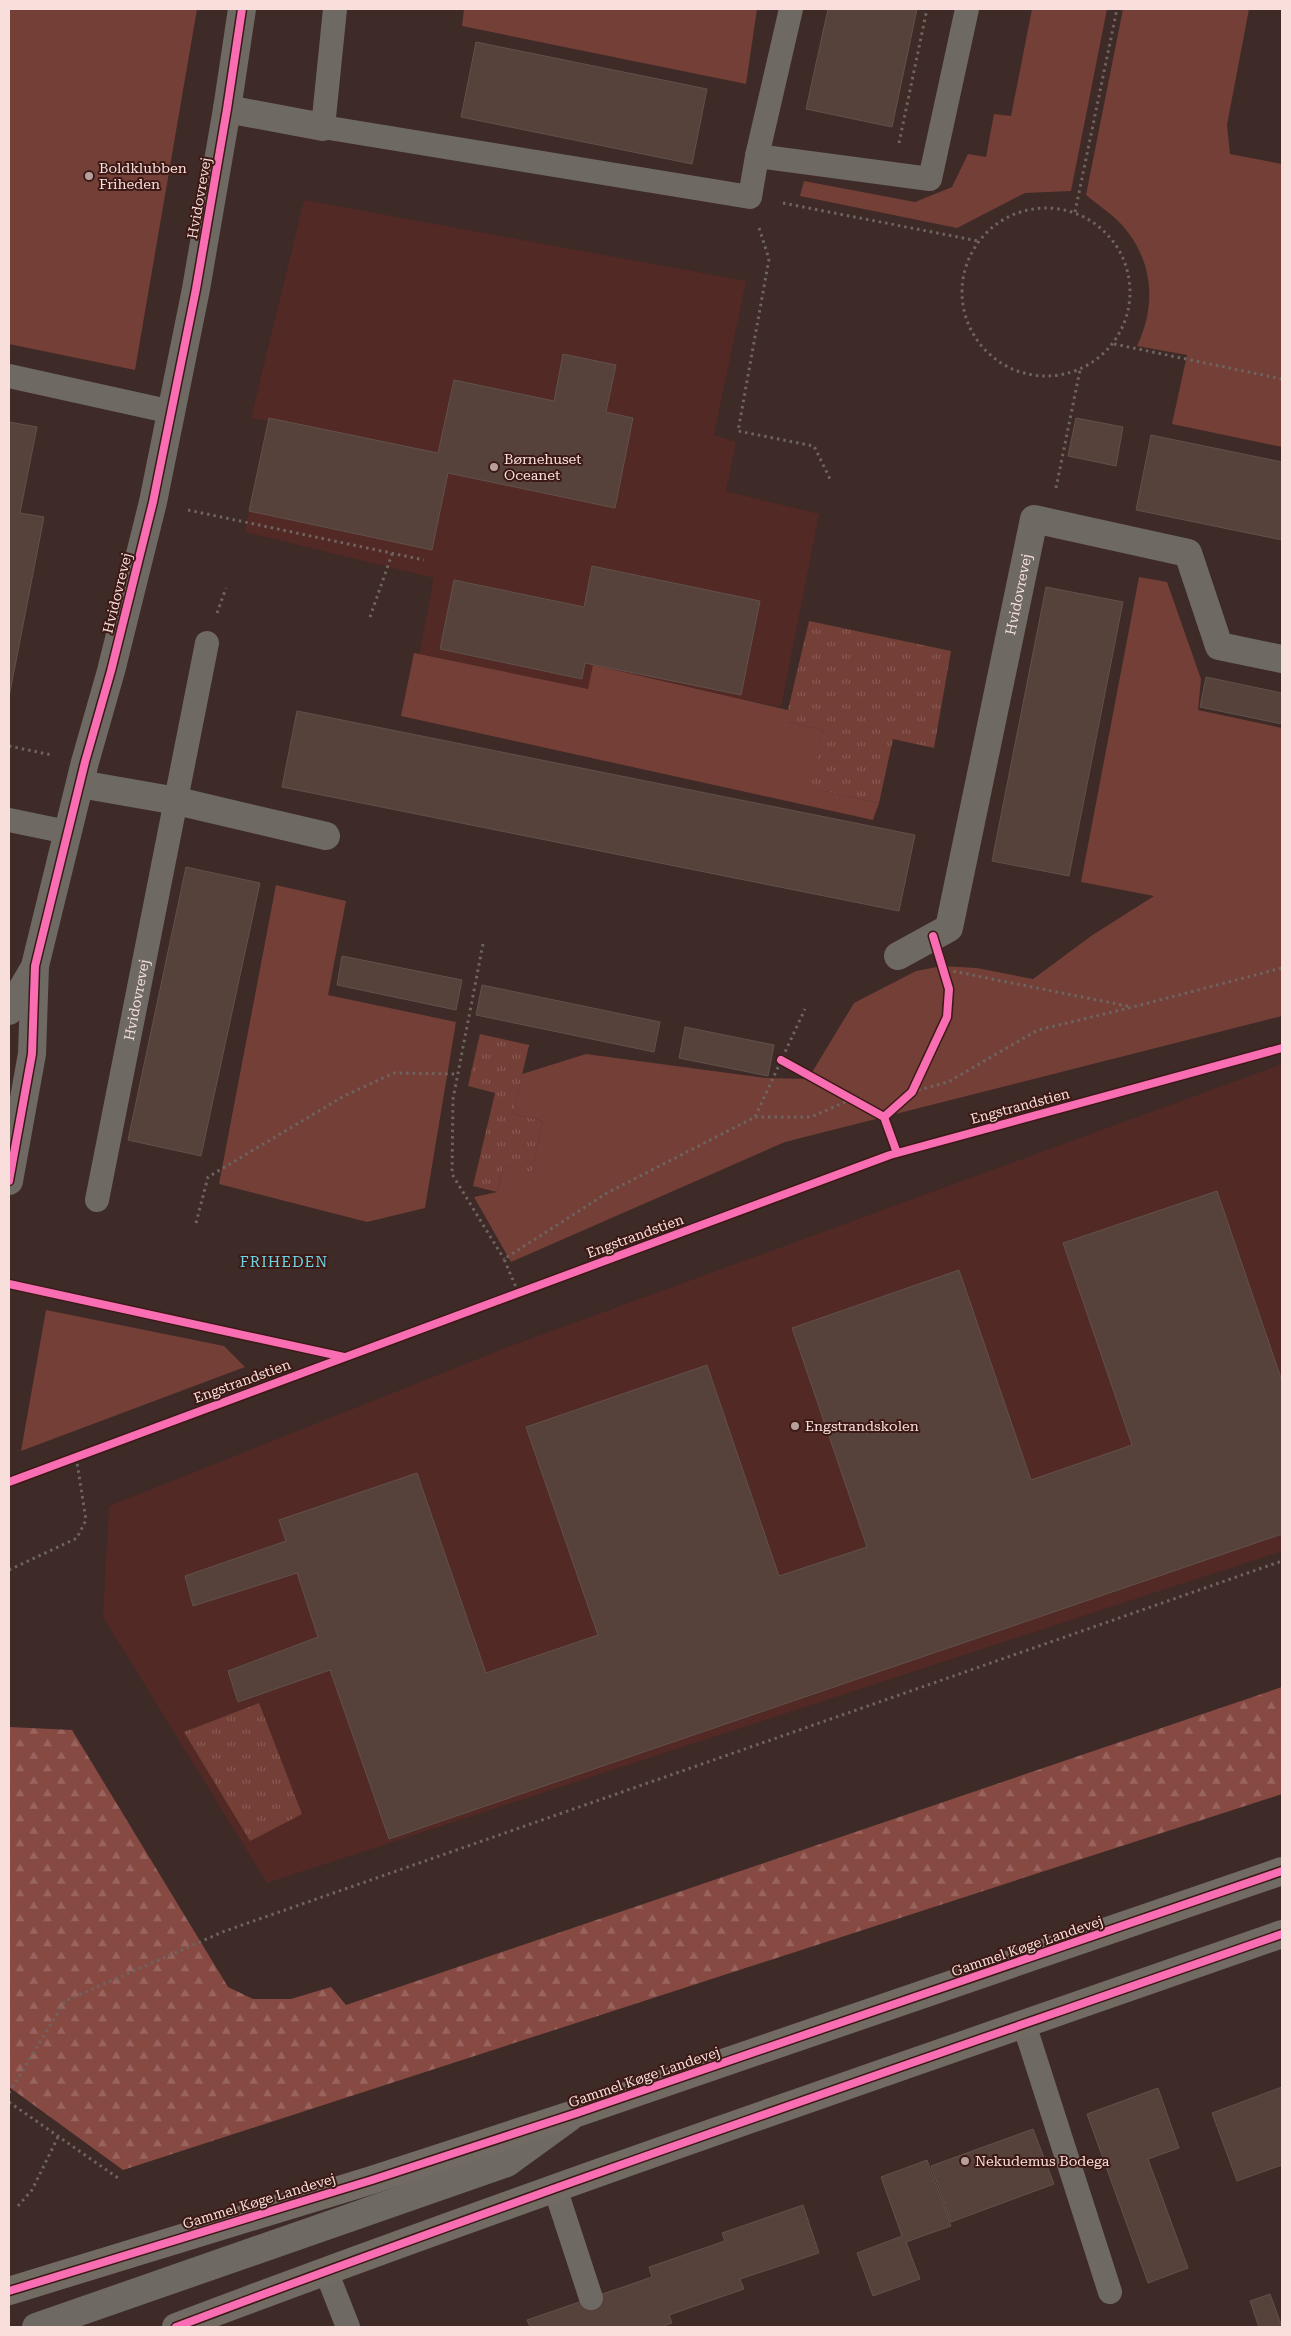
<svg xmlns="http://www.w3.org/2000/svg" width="1291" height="2336" viewBox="0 0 1291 2336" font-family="'Roboto Serif',serif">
	<defs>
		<pattern id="forest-firs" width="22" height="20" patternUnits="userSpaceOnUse" patternTransform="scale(1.25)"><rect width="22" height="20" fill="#874a43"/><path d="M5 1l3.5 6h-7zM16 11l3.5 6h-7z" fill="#99645e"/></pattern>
		<pattern id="park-tufts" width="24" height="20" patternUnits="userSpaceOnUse" patternTransform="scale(1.25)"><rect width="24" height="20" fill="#733f37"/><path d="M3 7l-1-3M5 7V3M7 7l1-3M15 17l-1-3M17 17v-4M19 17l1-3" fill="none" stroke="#885a53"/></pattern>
	</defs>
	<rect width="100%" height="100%" fill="#3e2a27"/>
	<path fill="#522924" d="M304,200L746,281L714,435L736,442L726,491L819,514L781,707L734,698L413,687L434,578L245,532L267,421L251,418Z
		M1282,1064V1551L267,1883L103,1617L109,1506L508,1347Z"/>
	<path fill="#733f37" d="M9,9H197L135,370L9,344Z
		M464,9H757L746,84L462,26Z
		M1032,9H1107L1071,191L1025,193L957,228L800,196L804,181L915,202L952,187L968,154L986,157L994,114L1011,116Z
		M1123,9H1249L1227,125L1230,154L1282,164V447L1172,424L1187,355L1137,346C1157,304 1153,260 1122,225C1112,214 1098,205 1086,195Z
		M1139,577L1167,582L1201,679L1198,710L1282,728V1016L785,1142L511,1262L474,1197L497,1192L503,1166L531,1172L543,1121L513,1114L522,1074L586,1054L765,1078L808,1079L854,1003L916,971L942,966L977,968L1033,979L1091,936L1154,896L1081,882Z
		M414,653L588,689L593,665L788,710V722L823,730L811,788L879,803L873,820L401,716Z
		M276,885L346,901L328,995L456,1022L425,1208L367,1222L219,1184Z
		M46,1310L224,1346L245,1367L21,1451Z"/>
	<path fill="url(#forest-firs)" d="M1282,1687V1794L123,2170L9,2087V1727L72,1730L228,1987L253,1999H291L331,1987L346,2005Z"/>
	<path fill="url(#park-tufts)" d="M809,621L951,651L934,748L893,739L879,803L810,788L823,730L788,722V710Z
		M480,1034L529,1045L513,1114L543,1121L531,1173L503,1166L497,1192L473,1186L495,1093L468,1086Z
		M259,1703L302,1814L250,1841L184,1732Z"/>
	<path fill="#56423a" stroke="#61514c" d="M828,9H917L892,127L806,109Z
		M476,42L707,89L692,164L461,117Z
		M563,354L616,365L606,412L633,418L615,508L448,473L432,550L249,511L269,418L438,453L454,380L554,401Z
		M1076,418L1123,427L1116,466L1068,456Z
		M9,422L37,427L20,513L44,517L9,697Z
		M1151,435L1282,462V540L1136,510Z
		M592,566L760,601L741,695L585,663L582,679L440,649L454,580L584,607Z
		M1046,587L1123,602L1069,876L992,861Z
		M1206,677L1282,693V724L1200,707Z
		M297,711L915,835L899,911L282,787Z
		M186,867L260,883L201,1156L128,1140Z
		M342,956L462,980L456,1010L337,985Z
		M482,985L660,1022L654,1052L476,1015Z
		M685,1027L774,1045L768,1076L679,1058Z
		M1217,1191L1282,1381V1534L389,1839L330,1670L238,1702L228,1671L318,1637L297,1573L193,1606L185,1576L286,1541L279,1520L417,1473L486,1673L598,1635L526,1427L707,1365L779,1576L867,1547L792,1328L959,1270L1031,1480L1132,1445L1063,1243Z
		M1282,2087V2165L1237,2181L1212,2113Z
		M1158,2088L1179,2148L1148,2159L1188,2268L1148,2283L1087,2114Z
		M1033,2129L1054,2184L951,2222L931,2166Z
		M927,2160L951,2226L906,2242L920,2279L873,2296L857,2253L902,2236L881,2177Z
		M803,2205L819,2253L740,2279L744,2289L669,2315L672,2323L661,2327H530L527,2320L652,2277L649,2267L725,2241L722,2233Z
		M1270,2294L1282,2327H1259L1250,2301Z"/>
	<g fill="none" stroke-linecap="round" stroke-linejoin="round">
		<path stroke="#6e6460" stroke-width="3" stroke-dasharray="2.5 4" stroke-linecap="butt" d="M899,143L927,9
			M783,203L978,241
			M962 292a84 84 0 1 1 168 0a84 84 0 1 1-168 0Z
			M1075,212L1117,9
			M759,228L769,259L738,431L814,446L830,479
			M1114,344L1282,379
			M1056,488L1080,370
			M188,510L424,560
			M217,613L226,588
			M370,617L392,554
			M9,746L52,755
			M483,944L453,1099L452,1174L504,1259
			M947,970L1132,1007
			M912,1092L948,1082L1038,1030L1133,1007L1282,968
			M755,1117H811L852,1099
			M196,1223L208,1177L344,1096L394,1073L458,1074
			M518,1292L504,1259L607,1193L755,1117L805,1009
			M9,1570L77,1538L86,1520L76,1456
			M9,2093L65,2001L225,1931L1282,1561
			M9,2102L118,2178
			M18,2206L32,2190L58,2137"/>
		<g stroke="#6e6963" stroke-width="24">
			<path d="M335,9L323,127L750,197L757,156L791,9"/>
			<path d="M757,156L930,179L967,9"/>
			<path d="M9,376L172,412"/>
			<path d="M9,820L67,832"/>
			<path id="s1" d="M97,1200L207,643"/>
			<path d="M1024,2024L1110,2292"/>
			<path d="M555,2188L591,2298"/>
			<path d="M326,2271L348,2327"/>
		</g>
		<g stroke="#6e6963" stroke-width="28">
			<path d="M227,109L323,127"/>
			<path d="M80,784L177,801L326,836"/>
			<path id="s2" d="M898,956L949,928L1034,519L1188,553L1219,646L1282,659"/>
		</g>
		<path stroke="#6e6963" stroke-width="28" d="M9,1011L33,970
			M9,1181L32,1054L35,966L85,762L111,671L153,502L196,289L227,109L242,9
			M36,2327L507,2163L569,2118"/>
		<path stroke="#726b64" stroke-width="28" d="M9,2291L372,2180L577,2113L1282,1871
			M176,2327C542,2189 913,2063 1282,1934"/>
		<defs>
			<path id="cycleway" d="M781,1060L884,1117L897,1153
				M884,1117L912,1092L947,1017L949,989L933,936
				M9,1181L32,1054L35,966L85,762L111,671L153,502L196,289L227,109L242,9
				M9,1284L344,1357
				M9,1482L890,1155L1282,1048
				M9,2291L372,2180L577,2113L1282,1871
				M176,2327C542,2189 913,2063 1282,1934"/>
		</defs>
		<use href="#cycleway" stroke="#3c1915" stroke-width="11"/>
		<use href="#cycleway" stroke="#f96db3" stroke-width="8"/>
	</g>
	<g fill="#b7a09c" stroke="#3c1915" stroke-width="2">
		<circle cx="89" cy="176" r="5"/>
		<circle cx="494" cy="467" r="5"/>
		<circle cx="795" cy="1426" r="5"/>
		<circle cx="965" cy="2161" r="5"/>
	</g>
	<g text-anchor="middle" stroke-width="4" stroke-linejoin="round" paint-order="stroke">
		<g font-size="14" fill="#f8dfdb" stroke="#3c1915" text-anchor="start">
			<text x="99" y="173">Boldklubben<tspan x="99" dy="16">Friheden</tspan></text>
			<text x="504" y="464">Børnehuset<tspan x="504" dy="16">Oceanet</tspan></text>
			<text x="805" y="1431">Engstrandskolen</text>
			<text x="975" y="2166">Nekudemus Bodega</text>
		</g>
		<g font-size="14" fill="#f8dfdb" stroke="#3c1915">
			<text transform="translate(199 198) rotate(-80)" y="5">Hvidovrevej</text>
			<text transform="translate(117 593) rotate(-76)" y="5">Hvidovrevej</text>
			<text dy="5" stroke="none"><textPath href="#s2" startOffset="399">Hvidovrevej</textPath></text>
			<text dy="5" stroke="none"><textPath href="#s1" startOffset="204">Hvidovrevej</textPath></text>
			<text transform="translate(1020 1106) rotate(-15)" y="5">Engstrandstien</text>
			<text transform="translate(635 1236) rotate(-20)" y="5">Engstrandstien</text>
			<text transform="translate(242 1381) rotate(-20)" y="5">Engstrandstien</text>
			<text transform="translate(1027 1946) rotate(-19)" y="5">Gammel Køge Landevej</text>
			<text transform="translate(644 2077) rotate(-19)" y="5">Gammel Køge Landevej</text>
			<text transform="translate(259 2201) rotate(-17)" y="5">Gammel Køge Landevej</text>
		</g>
		<g font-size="15" letter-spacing="1" fill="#6bd5e4" stroke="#3c1915">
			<text x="284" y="1267">FRIHEDEN</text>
		</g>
	</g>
	<rect width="1291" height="2336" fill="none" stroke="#f8dfdb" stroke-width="20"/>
</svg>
